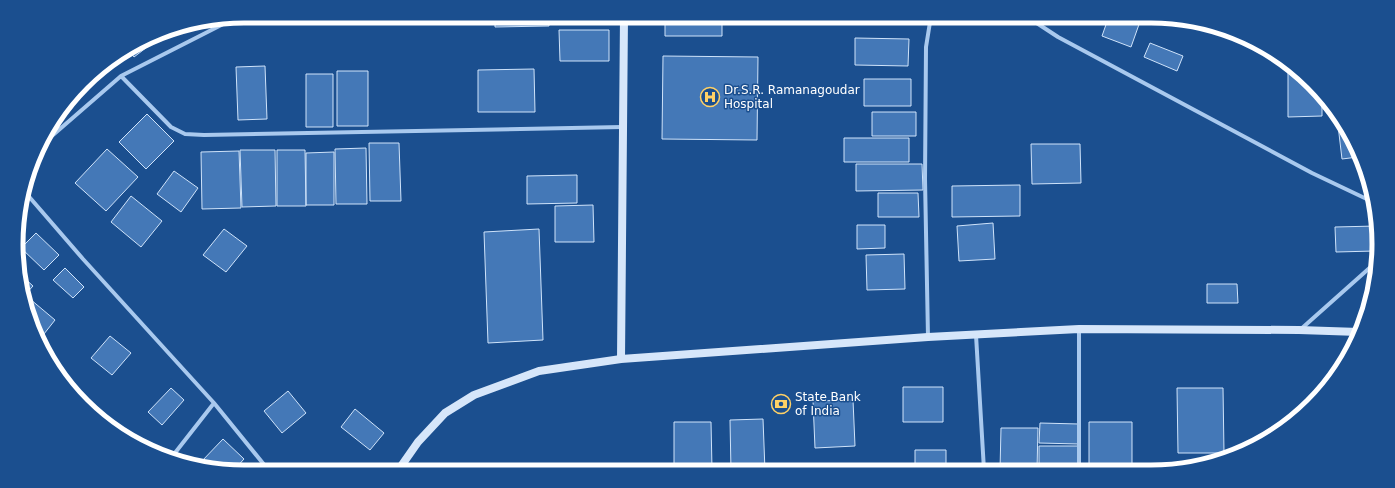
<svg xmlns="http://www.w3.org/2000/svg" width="1395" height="488" viewBox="0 0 1395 488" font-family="'DejaVu Sans',sans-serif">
	<rect width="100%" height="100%" fill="#1b4f8f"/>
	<path fill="#4478b7" stroke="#cfe3fa" d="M495,16H549V26L495,27Z
		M665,16H722V36H665Z
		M863,16H889V19L863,18Z
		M1109,16H1142L1131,47L1102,36Z
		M559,30H609V61H560Z
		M157,33H161L163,35L134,57L129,50Z
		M855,38L909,39L908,66L855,65Z
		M1150,43L1183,56L1177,71L1144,57Z
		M663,56L758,57L757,140L662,139Z
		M116,59L119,62L102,76L97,70Z
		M265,66L267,119L238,120L236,67Z
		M534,69L535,112H478V70Z
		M337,71H368V126H337Z
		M1288,73H1299L1322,100V116L1288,117Z
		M306,74H333V127H306Z
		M864,79H911V106H864Z
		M872,112H916V136H872Z
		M147,114L174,141L146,169L119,142Z
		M1337,117L1348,130L1358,157L1342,159Z
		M844,138H909V162H844Z
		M369,143H399L401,201H370Z
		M1031,144H1080L1081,183L1032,184Z
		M366,148L367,204H336L335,149Z
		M107,149L138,177L106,211L75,183Z
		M240,150H275L276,206L242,207Z
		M277,150H305L306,206H277Z
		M239,151L241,208L202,209L201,152Z
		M334,152V205H306V153Z
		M856,164H922L923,190L856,191Z
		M174,171L198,188L181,212L157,194Z
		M577,175V203L527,204V176Z
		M1020,185V216L952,217V186Z
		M878,193H918L919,217H878Z
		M131,196L162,221L141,247L111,222Z
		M593,205L594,242H555V206Z
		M993,223L995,259L959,261L957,226Z
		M857,225H885V248L857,249Z
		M1376,226L1375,251L1336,252L1335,227Z
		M224,229L247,246L226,272L203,255Z
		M539,229L543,340L488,343L484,232Z
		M36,233L59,255L44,270L21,248Z
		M904,254L905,289L867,290L866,255Z
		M65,268L84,287L73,298L53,280Z
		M22,276L33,286L23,297Z
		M1207,284H1237L1238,303H1207Z
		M30,299L55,320L40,339L25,305Z
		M110,336L131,353L112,375L91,358Z
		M903,387H943V422H903Z
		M171,388L184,400L162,425L148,412Z
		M1177,388H1223L1224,453H1178Z
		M288,391L306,413L282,433L264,411Z
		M853,400L855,446L815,448L813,401Z
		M355,409L384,433L370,450L341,427Z
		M763,419L765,471H731L730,420Z
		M674,422H711L712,469H674Z
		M1089,422H1132V470H1089Z
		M1040,423L1079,424V444L1039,443Z
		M1001,428H1038L1037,470H1000Z
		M223,439L244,459L233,471L208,467L201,462Z
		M1039,446H1079V470H1039Z
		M915,450H946V471H915Z"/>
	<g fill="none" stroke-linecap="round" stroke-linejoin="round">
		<path stroke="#a9c9ee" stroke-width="4" d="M1026,16L1058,37L1312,173L1373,202
			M121,76L171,127L185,134L204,135L622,127
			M38,148L121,76L237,17
			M25,192L83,259L214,403L270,472
			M1079,329V470
			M1301,329L1374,264
			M976,335L984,470
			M928,337L925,179L926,47L931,16
			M171,458L214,403"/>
		<path stroke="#d6e6fa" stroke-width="8" d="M621,359L624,16
			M397,472L418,442L445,413L474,395L539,371L621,359L928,337L1079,329L1299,330L1359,332"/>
	</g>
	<defs>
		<symbol id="hospital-ring" viewBox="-11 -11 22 22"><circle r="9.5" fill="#1b4f8f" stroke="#ffd166" stroke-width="1.5"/><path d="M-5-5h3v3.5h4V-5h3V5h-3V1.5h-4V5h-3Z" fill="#ffd166"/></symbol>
		<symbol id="bank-ring" viewBox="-11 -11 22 22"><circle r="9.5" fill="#1b4f8f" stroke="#ffd166" stroke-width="1.5"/><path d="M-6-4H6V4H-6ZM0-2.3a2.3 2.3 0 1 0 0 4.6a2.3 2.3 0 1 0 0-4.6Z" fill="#ffd166"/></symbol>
	</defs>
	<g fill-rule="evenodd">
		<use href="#hospital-ring" x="699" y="86" width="22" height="22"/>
		<use href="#bank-ring" x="770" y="393" width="22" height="22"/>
	</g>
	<g text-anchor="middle" stroke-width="3" stroke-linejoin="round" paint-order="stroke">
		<g font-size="12" fill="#fff" stroke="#1b4f8f" text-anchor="start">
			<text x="724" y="94">Dr.S.R. Ramanagoudar<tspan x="724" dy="14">Hospital</tspan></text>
			<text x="795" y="401">State Bank<tspan x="795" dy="14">of India</tspan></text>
		</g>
	</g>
	<path d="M0 0H1395V488H0ZM244 23H1151A221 221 0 0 1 1372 244V244A221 221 0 0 1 1151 465H244A221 221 0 0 1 23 244V244A221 221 0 0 1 244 23Z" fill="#1b4f8f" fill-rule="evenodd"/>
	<path fill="none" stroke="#fff" stroke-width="5" d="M244 23H1151A221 221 0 0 1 1372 244V244A221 221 0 0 1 1151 465H244A221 221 0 0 1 23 244V244A221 221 0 0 1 244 23Z"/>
</svg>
